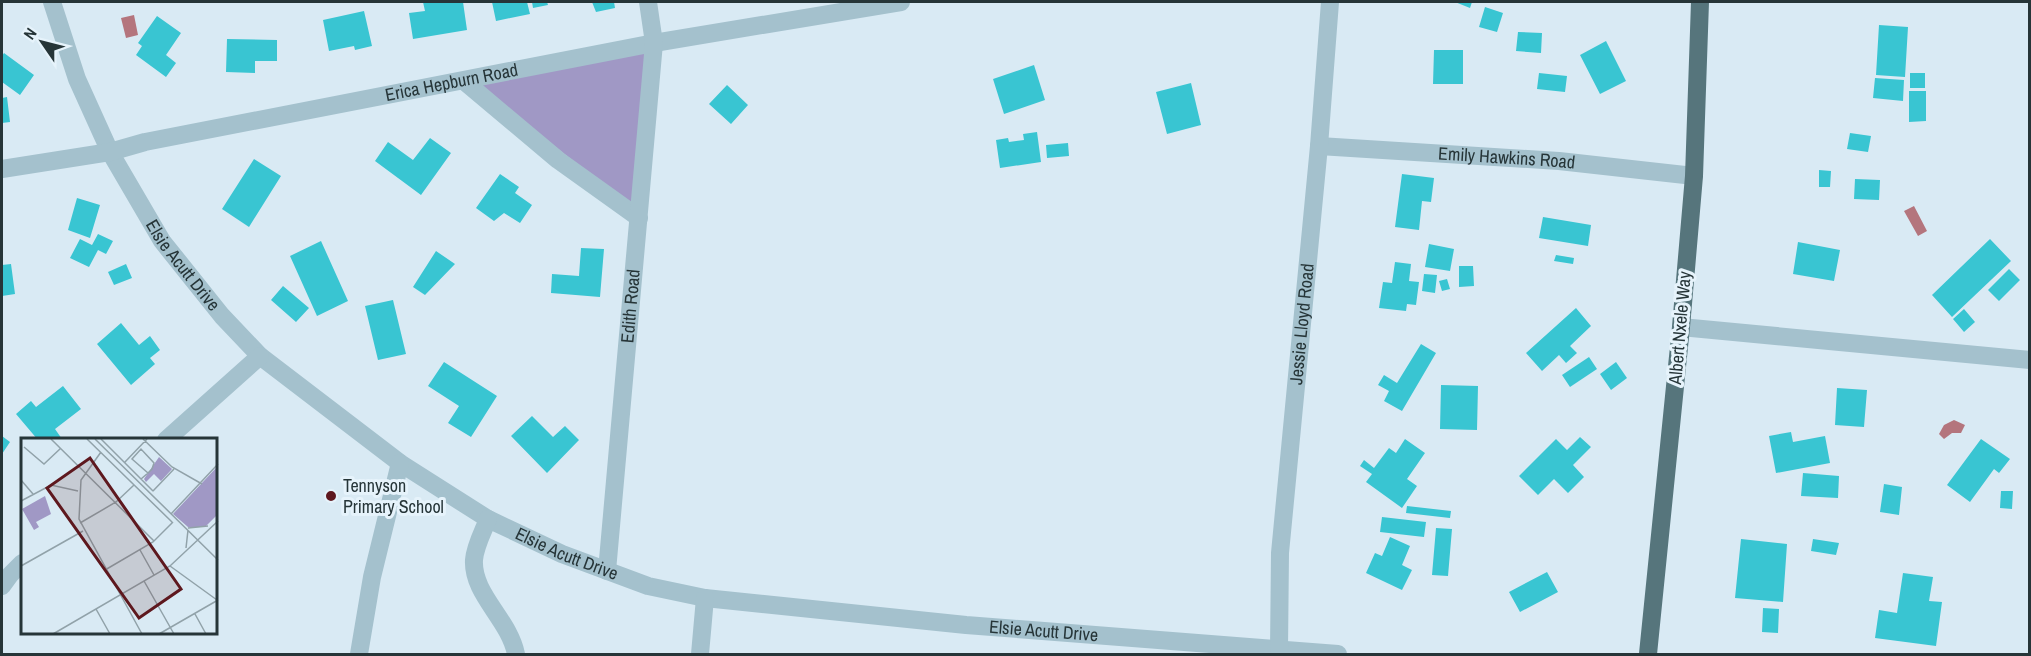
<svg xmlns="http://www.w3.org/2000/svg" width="2031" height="656" viewBox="0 0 2031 656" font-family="'Archivo Narrow',sans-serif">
	<rect width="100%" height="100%" fill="#d9eaf4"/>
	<path fill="#a098c5" d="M648,49L634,209L477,85Z"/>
	<path fill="#b4757d" d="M134,15L138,35L126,38L121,18Z
		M1914,206L1927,231L1918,236L1904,211Z
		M1954,420L1965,425L1961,433H1952L1944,439L1939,434L1944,425Z"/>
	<path fill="#39c5d2" d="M423,2H463L467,30L413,39L409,13L425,11Z
		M492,2H527L530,14L496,21Z
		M532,2H547L548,5L533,8Z
		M592,2H614L615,8L596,12Z
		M1455,2H1472L1470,8Z
		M1485,7L1503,13L1497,32L1479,27Z
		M364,11L372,46L355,50L354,46L329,51L323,20Z
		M157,16L181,33L166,55L176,63L166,77L136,55L142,46L138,43Z
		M1879,25L1908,27L1905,77L1876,75Z
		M1518,32L1542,33L1541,53L1516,51Z
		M227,39L277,40V61H255V73L226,72Z
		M1606,41L1626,81L1600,94L1580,55Z
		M1434,50H1463V84H1433Z
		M4,53L34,75L20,95L2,82V56Z
		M1034,65L1045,100L1004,114L993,79Z
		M1539,73L1567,76L1565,92L1537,89Z
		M1910,73H1925V88H1910Z
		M1875,78L1904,80L1903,101L1873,98Z
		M1191,83L1201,125L1167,134L1156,92Z
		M727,85L748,105L731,124L709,104Z
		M1909,91H1926V121L1909,122Z
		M7,97L10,122L2,123V98Z
		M1037,132L1041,162L1000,168L996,140L1008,138L1009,142L1024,140L1023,134Z
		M1850,133L1871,136L1868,152L1847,149Z
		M430,138L451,153L421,195L375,161L388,142L413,160Z
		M1068,143L1069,156L1047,158L1046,145Z
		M254,159L281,176L249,227L222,209Z
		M1819,170L1831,171L1830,187H1819Z
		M500,174L519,187L515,193L532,205L520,223L504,213L494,221L476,208Z
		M1402,174L1434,178L1431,202L1422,201L1419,230L1395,227Z
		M1855,179L1880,180L1879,200L1854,199Z
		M77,198L100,205L90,238L68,230Z
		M1543,217L1591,225L1588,246L1539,238Z
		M98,234L113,241L106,254L98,250L89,267L70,258L80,239L92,245Z
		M1990,239L2011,261L1952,317L1932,295Z
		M321,241L348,301L317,316L290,256Z
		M1798,242L1840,250L1834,281L1793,274Z
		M1429,244L1454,249L1450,271L1425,267Z
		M581,248L604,249L600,297L551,293L552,274L579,276Z
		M436,251L455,264L425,295L413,287Z
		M1556,255L1574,258L1573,264L1554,261Z
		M1395,262L1411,264L1409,281L1419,282L1416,305L1407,304L1406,311L1379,308L1383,282L1392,283Z
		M11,264L15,294L2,296V265Z
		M126,264L132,278L114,285L108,272Z
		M1459,266H1473L1474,286L1459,287Z
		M2009,269L2020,280L1999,301L1988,290Z
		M1424,274L1437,275L1435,293L1422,291Z
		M1447,279L1450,289L1442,291L1439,281Z
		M283,286L309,308L296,322L271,300Z
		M393,300L406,354L378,360L365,306Z
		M1576,308L1591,326L1570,346L1577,353L1566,363L1559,355L1542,371L1526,353Z
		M1964,309L1975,322L1964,332L1953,319Z
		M121,323L139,345L150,336L160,350L150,358L155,364L131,385L97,344Z
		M1421,344L1436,353L1402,411L1384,401L1389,391L1378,385L1384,375L1397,383Z
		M1589,357L1597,369L1570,387L1562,375Z
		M444,362L497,396L471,437L448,423L459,406L428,386Z
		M1616,362L1627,378L1611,390L1600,374Z
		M1441,385L1478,386L1477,430L1440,429Z
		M63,386L81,409L55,429L62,439L61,440H38L16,414L31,401L36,407Z
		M1837,388L1867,390L1864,427L1835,425Z
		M532,416L553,437L565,426L579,440L547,473L511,436Z
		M1791,432L1793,442L1825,436L1830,463L1776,473L1769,436Z
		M2,436L10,442L2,454Z
		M1580,437L1591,447L1573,465L1584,477L1568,493L1554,479L1538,495L1519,476L1556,439L1567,450Z
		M1405,439L1425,453L1407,479L1417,486L1402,508L1366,482L1372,474L1360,466L1364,460L1374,468L1389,448L1396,453Z
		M1981,439L2010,459L1999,473L1994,469L1970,502L1947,485Z
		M1803,473L1839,476L1838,498L1801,496Z
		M1884,484L1902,487L1899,515L1880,512Z
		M2001,491H2013L2012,509L2000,508Z
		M1407,506L1451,511L1450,518L1406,513Z
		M1382,517L1426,522L1424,537L1380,532Z
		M1436,528L1452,529L1448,576L1432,575Z
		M1390,537L1410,546L1402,565L1412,570L1402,590L1366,573L1375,553L1382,556Z
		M1741,539L1787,544L1783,602L1735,598Z
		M1813,539L1839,543L1836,555L1811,551Z
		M1547,572L1558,592L1520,612L1509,592Z
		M1903,573L1933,577L1929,601L1942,602L1936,646L1875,638L1879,610L1897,613Z
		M1763,608L1779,609L1778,633L1762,632Z"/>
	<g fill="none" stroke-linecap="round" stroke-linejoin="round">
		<g stroke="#a4c1cd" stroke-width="18">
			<path id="s1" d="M52,2L77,79L110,152L162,241L222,316L260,356L400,463L488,519L562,554L648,586L705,598L966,625L1338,654"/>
			<path d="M464,81L558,160L639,218"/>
			<path id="s2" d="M1319,146L1559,161L1694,176"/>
			<path id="s3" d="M2,169L110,152L145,142L654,43L901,2"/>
			<path d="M1681,327L2030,360"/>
			<path d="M166,440L260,356"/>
			<path d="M488,519C483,532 475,546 474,560C472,594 509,619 516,654"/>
			<path id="s4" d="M607,571L654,43L648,2"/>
			<path d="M2,586L10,575L22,563"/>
			<path id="s5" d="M1279,649L1280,553L1319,146L1330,2"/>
			<path d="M359,654L372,577L400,463"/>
			<path d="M700,654L705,598"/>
		</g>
		<path stroke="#56757c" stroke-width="18" d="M1648,654L1681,327L1694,176L1700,2"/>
	</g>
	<circle fill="#5e181e" stroke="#e6f3fb" stroke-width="2" cx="331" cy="496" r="6"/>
	<g text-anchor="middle" stroke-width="6" stroke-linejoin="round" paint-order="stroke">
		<g font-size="18" fill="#263538" stroke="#e6f3fb">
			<text dy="6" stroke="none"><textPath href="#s3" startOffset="458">Erica Hepburn Road</textPath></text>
			<text dy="6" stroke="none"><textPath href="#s2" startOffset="188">Emily Hawkins Road</textPath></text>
			<text dy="6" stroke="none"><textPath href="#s1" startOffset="296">Elsie Acutt Drive</textPath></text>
			<text dy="6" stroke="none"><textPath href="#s4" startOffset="266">Edith Road</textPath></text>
			<text dy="6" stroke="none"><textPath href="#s5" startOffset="326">Jessie Lloyd Road</textPath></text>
			<text transform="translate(1680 328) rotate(-85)" y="6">Albert Nxele Way</text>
			<text dy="6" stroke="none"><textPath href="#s1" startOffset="782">Elsie Acutt Drive</textPath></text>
			<text dy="6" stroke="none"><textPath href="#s1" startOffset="1268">Elsie Acutt Drive</textPath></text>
		</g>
		<g font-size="18" fill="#263538" stroke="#e6f3fb" text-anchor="start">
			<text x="343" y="492">Tennyson<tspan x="343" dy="21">Primary School</tspan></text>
		</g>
	</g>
	<g transform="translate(21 438)">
		<rect width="196" height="196" fill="#d9eaf4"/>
		<path d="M138,19L151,31L140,43L133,36L125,44L123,41ZM195,30L196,77L184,89H167L152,76ZM24,58L30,76L15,84L18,89L13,92L1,71Z" fill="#a098c5"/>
		<path fill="none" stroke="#91a2a9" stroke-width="1.5" d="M30,1L133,103M66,1L151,84M74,1L197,122M80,1L132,53M122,1L151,29L181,46M3,9L23,26L40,10M80,14L60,42L58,81L121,196M104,24L126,1M120,41L127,35L131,31L133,25L120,11L111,21L127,35M0,42L12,56M132,53L153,31M0,63L30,47L57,53M150,76L197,26M59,85L95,64L113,47M167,90L187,88M165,110L167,92M119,112L133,137M0,128L62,93M149,128L196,162M84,132L132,104L152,84M123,143L153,196M75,171L89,196M174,176L185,196M32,196L149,128L197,83M138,196L197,162"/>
		<path fill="#5e181e" fill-opacity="0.15" stroke="#5e181e" stroke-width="3" d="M69,20L160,151L118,180L26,50Z"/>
		<rect width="196" height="196" fill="none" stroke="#263538" stroke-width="3"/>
	</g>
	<rect width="2031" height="656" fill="none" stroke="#263538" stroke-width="6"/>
	<g transform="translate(42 42) rotate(305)" stroke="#e6f3fb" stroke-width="4.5" paint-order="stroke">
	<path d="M0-4.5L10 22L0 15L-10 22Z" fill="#263538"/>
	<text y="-9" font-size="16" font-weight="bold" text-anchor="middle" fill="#263538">N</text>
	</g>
</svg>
